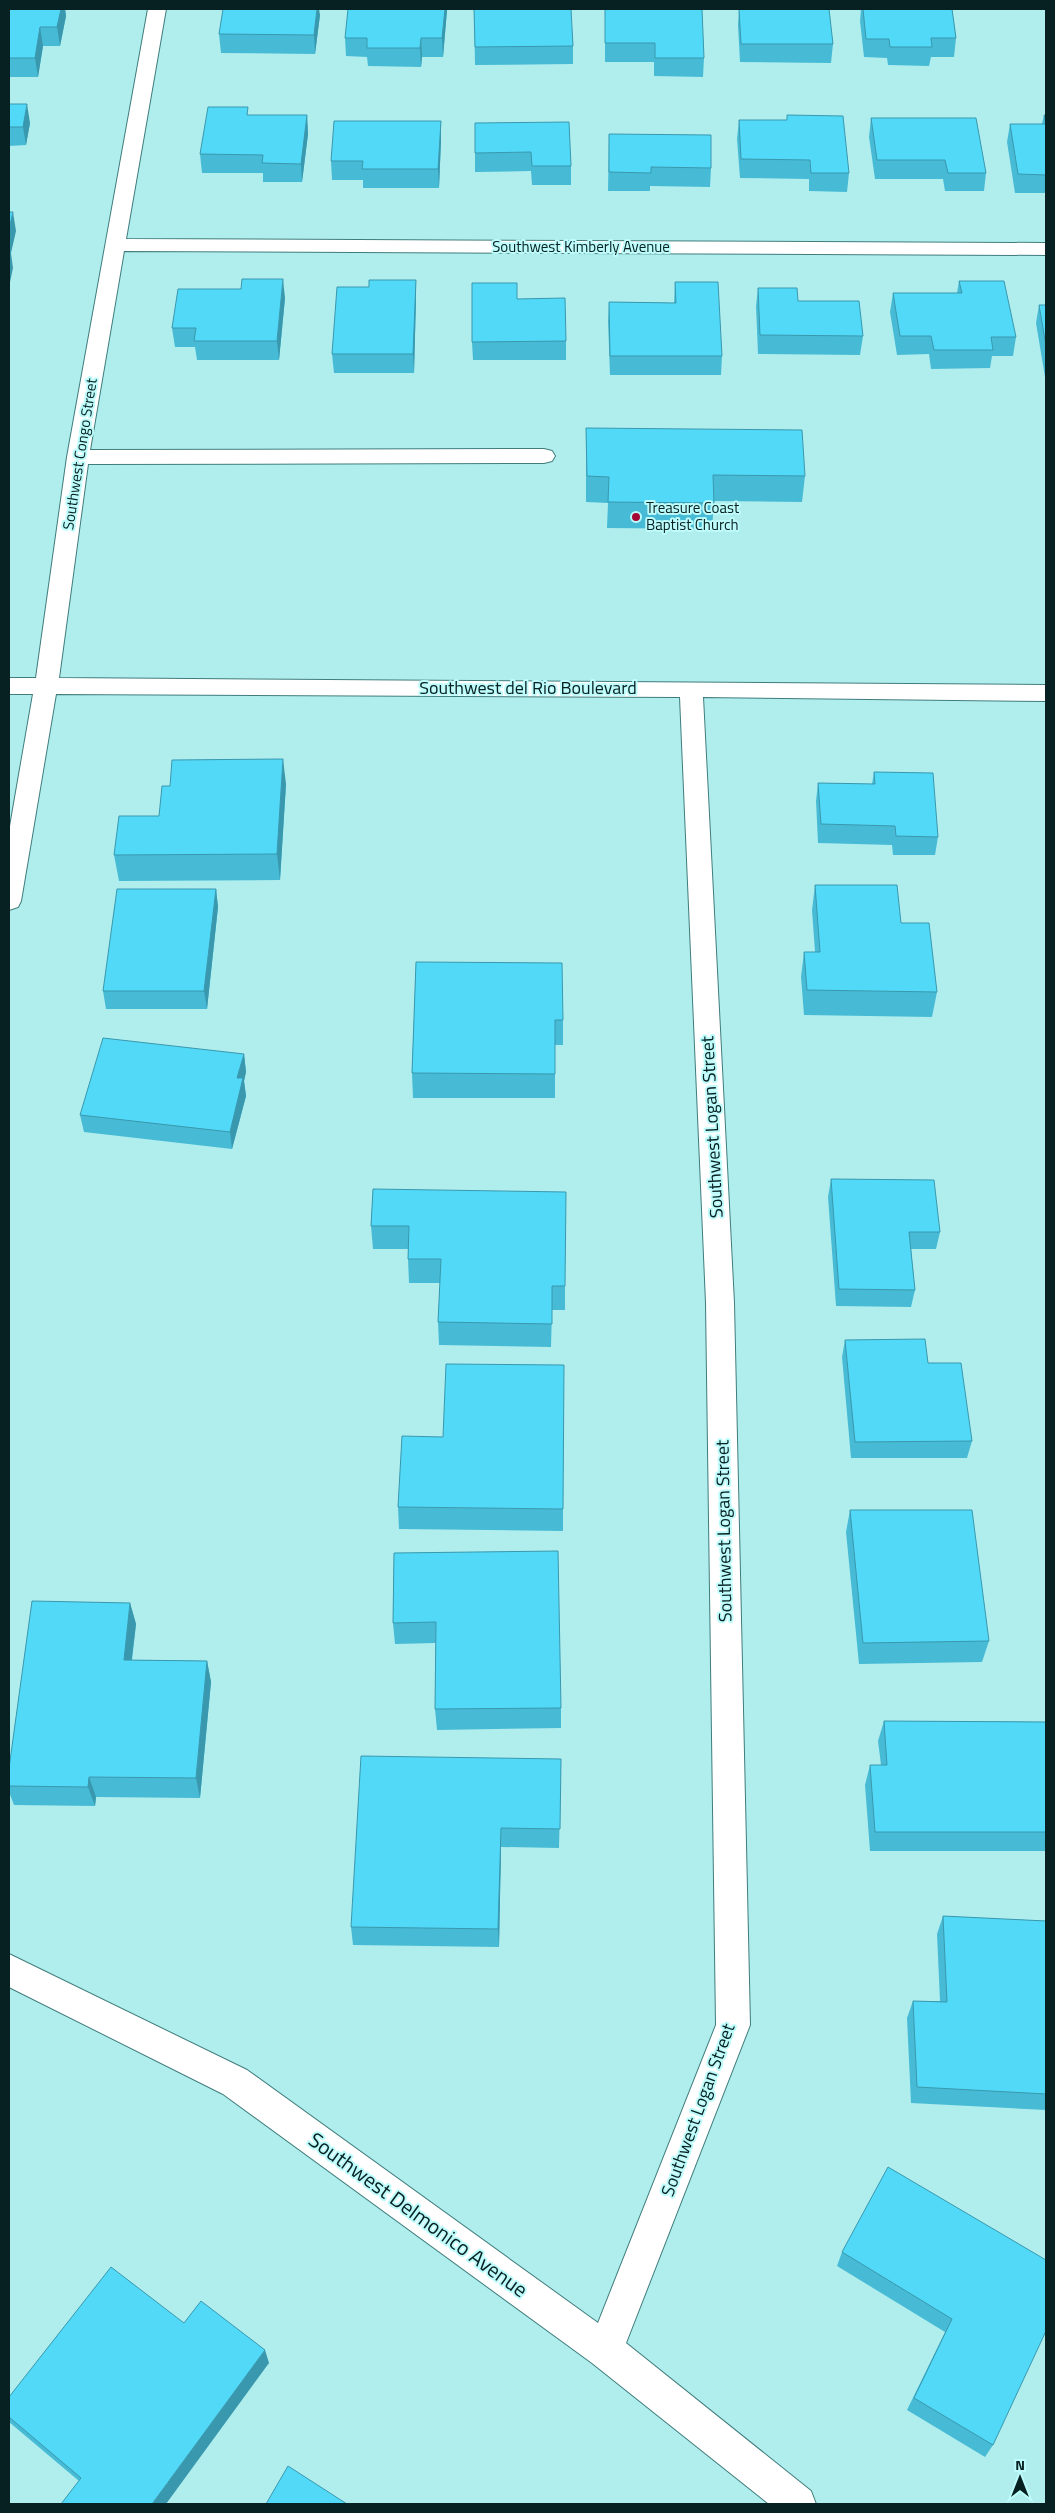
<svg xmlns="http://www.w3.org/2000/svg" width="1055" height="2513" viewBox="0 0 1055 2513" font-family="'Titillium Web',sans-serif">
	<rect width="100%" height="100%" fill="#b0eeee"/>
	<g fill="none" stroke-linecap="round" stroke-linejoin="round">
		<defs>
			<path id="minor" d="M148,9H166L126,239L1046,243V255L124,251L90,450L544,449L552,451L555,456L552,461L544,463L88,464L59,678L1046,685V701L703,697L734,1303L750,2025L626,2343L811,2491L816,2504H769L592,2363L223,2094L9,1987V1954L247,2070L598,2323L716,2025L706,1303L680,697L56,694L21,901L18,907L9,910V832L33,694H9V678H36L67,457Z"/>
		</defs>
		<use href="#minor" stroke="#407c7c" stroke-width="2"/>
		<use href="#minor" fill="#fff" fill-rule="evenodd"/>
	</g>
	<path fill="#47bbd5" d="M9,9H65L66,16L60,46H43L38,77H9Z
		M447,9L443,57H422L421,67L368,66L367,57L346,56L345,38Z
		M474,9L512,10L573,46V64L475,65Z
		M605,9L704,58L703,77L654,76V62H605Z
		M739,9L833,44L831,63L740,62L738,25Z
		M861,9H952L956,38L954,57H931L929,66L888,65L887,58L864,57L860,21Z
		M320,15L315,54L221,53L219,34Z
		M9,104L30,123L26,145L9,146Z
		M249,115H307L308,134L302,182H263V173H202L200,154Z
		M787,115L849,173L847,192L809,191V179L740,178L737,139L739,120H787Z
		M1044,115H1046V193H1015L1007,142L1010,124H1042Z
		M871,118L986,173L984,191H945L943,179H875L869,137Z
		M441,121V140L439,188H363V180H332L331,161Z
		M475,123L571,166V185H532L531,171L475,172Z
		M609,134L711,168L710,187L650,186V191H608Z
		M416,280V298L414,373H334L332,354L369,287Z
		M959,281L1016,337L1013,356H992L990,368L931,369L929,354L897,355L890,312L893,293H957Z
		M675,282L722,356L721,375H610L608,321L609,302L674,303Z
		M758,288L798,301L863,336L860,355L758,354L756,306Z
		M285,298L279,360H197L195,347H175L172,328Z
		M517,299L566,341V360H473L472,342Z
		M1039,305H1046V377H1045L1036,323Z
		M586,428L805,476L802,502L714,501L712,529L607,528L608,503L586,502Z
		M874,772L938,837L935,855H893L892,845L818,843L816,801L818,783L872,784Z
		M286,784L280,880L119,881L114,855L159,816Z
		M815,885L901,923L937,992L932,1017L804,1015L801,977L804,952H815L812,910Z
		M216,889L218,907L207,1009H106L103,991Z
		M416,962L563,1020V1045H555V1098H413L412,1073Z
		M244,1054L246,1072L244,1081L246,1096L232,1149L84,1132L80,1115Z
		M831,1179L940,1232L936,1249H911L915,1290L911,1307L836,1306L828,1197Z
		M373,1189L565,1286V1310H552L551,1347L439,1345L438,1322L440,1283H409L408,1259V1249H373L371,1226Z
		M845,1340L928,1363L972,1441L967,1458H851L842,1357Z
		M398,1507L563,1509V1531L399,1529Z
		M850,1510L989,1641L982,1662L859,1664L846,1532Z
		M394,1553L561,1708V1728L437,1730L435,1709L436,1643L395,1644L393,1623Z
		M130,1603L136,1624L132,1660L207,1661L211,1682L200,1798L96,1797L95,1806L14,1805L9,1792V1768Z
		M884,1721L1046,1722V1851H870L865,1785L870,1765H881L878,1741Z
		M561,1759L559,1848L501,1847L499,1947L353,1945L351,1927Z
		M943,1916L1046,1921V2110L911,2103L907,2018L913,2001H940L937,1934Z
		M842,2252L1046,2260L993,2445L985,2457L907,2410L945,2332L837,2266Z
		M184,2323L269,2363L79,2481L9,2422V2397Z"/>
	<path fill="#3998ae" d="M61,9H65L66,16L60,46L57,27Z
		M317,9H319L320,15L315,54L314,35Z
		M445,9H447V11L443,57L442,38Z
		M40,27L43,46L38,77L35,58Z
		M421,38L422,57L421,67L420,48Z
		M27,104L30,123L26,145L23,127Z
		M307,115L308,134L302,182L301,164Z
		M441,121V140L439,188L438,169Z
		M13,212L16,231L11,253L13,268L9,287V229Z
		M283,279L285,298L279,360L277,341Z
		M416,280V298L414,373L413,354Z
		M283,759L286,784L280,880L277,854Z
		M216,889L218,907L207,1009L204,991Z
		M244,1054L246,1072L244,1081L246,1096L232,1149L230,1132L237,1078Z
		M130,1603L136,1624L129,1681L124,1660Z
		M207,1661L211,1682L200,1798L196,1778Z
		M89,1777L96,1797L95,1806L88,1787Z
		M501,1828V1847L499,1947L498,1929Z
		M265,2350L269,2363L166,2504H152Z"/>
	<path fill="#52d9f8" stroke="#3998ae" d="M9,9H61L57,27H40L35,58H9Z
		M223,9H317L314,35L219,34Z
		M348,9H445L442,38H421L420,48H367V38H345Z
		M474,9H571L573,46L475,47Z
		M605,9H702L704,58H655V43H605Z
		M739,9H829L833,44H741Z
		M863,9H952L956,38H931L932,47H890L889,39H866Z
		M9,104H27L23,127H9Z
		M208,107H248L247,115H307L301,164L262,163L263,155L200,154Z
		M787,115L843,116L849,173H811L810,160L741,159L739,120H787Z
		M1044,115H1046V175L1018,174L1010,124H1046Z
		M871,118H976L986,173H948L945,160H877Z
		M334,121H441L438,169H362L363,161H331Z
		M569,122L571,166H532L531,152L475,153V123Z
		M609,134L711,135V168L651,167V173L609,172Z
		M9,212H13L9,229Z
		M242,279H283L277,341H194L196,328H172L178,289H241Z
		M369,280H416L413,354H332L337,287H369Z
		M959,281H1004L1016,337H991L993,350H934L931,336H900L893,293H962Z
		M675,282H718L722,356H610L609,302L676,303Z
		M472,283H517V299L565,298L566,341L472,342Z
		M758,288H797L798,301H859L863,336L760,335Z
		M1039,305H1046V346Z
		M586,428L802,430L805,476L713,475L714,503L608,502L609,477L587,476Z
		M283,759L277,854L114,855L119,816H159L162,786H170L172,760Z
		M874,772L933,773L938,837L896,836L895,826L821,824L818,783L875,784Z
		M815,885H897L901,923H929L937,992L807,990L804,952H820Z
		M117,889H216L204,991H103Z
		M416,962L562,963L563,1020H555V1074L412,1073Z
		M103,1038L244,1054L237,1078H243L230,1132L80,1115Z
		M831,1179L934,1180L940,1232H909L915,1290L839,1289Z
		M373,1189L566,1192L565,1286H552V1324L438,1322L441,1259H408L409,1226H371Z
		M925,1339L928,1363H961L972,1441L855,1442L845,1340Z
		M446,1364L564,1365L563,1509L398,1507L402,1436L443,1437Z
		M850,1510H972L989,1641L863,1643Z
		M558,1551L561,1708L435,1709L436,1622L393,1623L394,1553Z
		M32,1601L130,1603L124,1660L207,1661L196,1778L89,1777L88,1787L9,1786V1768Z
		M884,1721L1046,1722V1832H875L870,1765H887Z
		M361,1756L561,1759L560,1829L501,1828L498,1929L351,1927Z
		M943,1916L1046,1921V2094L917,2087L913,2001L947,2002Z
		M888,2167L1046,2260V2331L993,2445L914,2398L952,2319L842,2252Z
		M111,2267L184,2323L201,2301L265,2350L152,2504H61L81,2478L9,2417V2397Z
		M288,2466L347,2504H266Z"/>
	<circle fill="#a40834" stroke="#bdfcfb" stroke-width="2" cx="636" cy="517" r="5"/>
	<g text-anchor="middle" stroke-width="4" stroke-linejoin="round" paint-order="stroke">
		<g font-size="15" fill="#072021" stroke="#bdfcfb">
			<text x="581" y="252">Southwest Kimberly Avenue</text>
			<text transform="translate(80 454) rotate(-81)" y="5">Southwest Congo Street</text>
		</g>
		<g font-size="15" fill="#072021" stroke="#bdfcfb" text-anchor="start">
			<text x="646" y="513">Treasure Coast<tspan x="646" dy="17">Baptist Church</tspan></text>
		</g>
		<g font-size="18" fill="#072021" stroke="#bdfcfb">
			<text x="528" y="694">Southwest del Rio Boulevard</text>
			<text transform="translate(712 1127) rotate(-93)" y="6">Southwest Logan Street</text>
			<text transform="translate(724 1531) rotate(-91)" y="6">Southwest Logan Street</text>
			<text transform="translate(698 2110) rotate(-70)" y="6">Southwest Logan Street</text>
		</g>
		<g font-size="21" fill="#072021" stroke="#bdfcfb">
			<text transform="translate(418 2215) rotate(36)" y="7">Southwest Delmonico Avenue</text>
		</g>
	</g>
	<rect width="1055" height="2513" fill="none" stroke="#072021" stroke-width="20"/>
	<g transform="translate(1020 2478)" stroke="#bdfcfb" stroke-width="4" paint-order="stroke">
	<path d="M0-4L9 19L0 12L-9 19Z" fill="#072021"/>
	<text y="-8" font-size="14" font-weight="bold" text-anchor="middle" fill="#072021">N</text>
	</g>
</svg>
